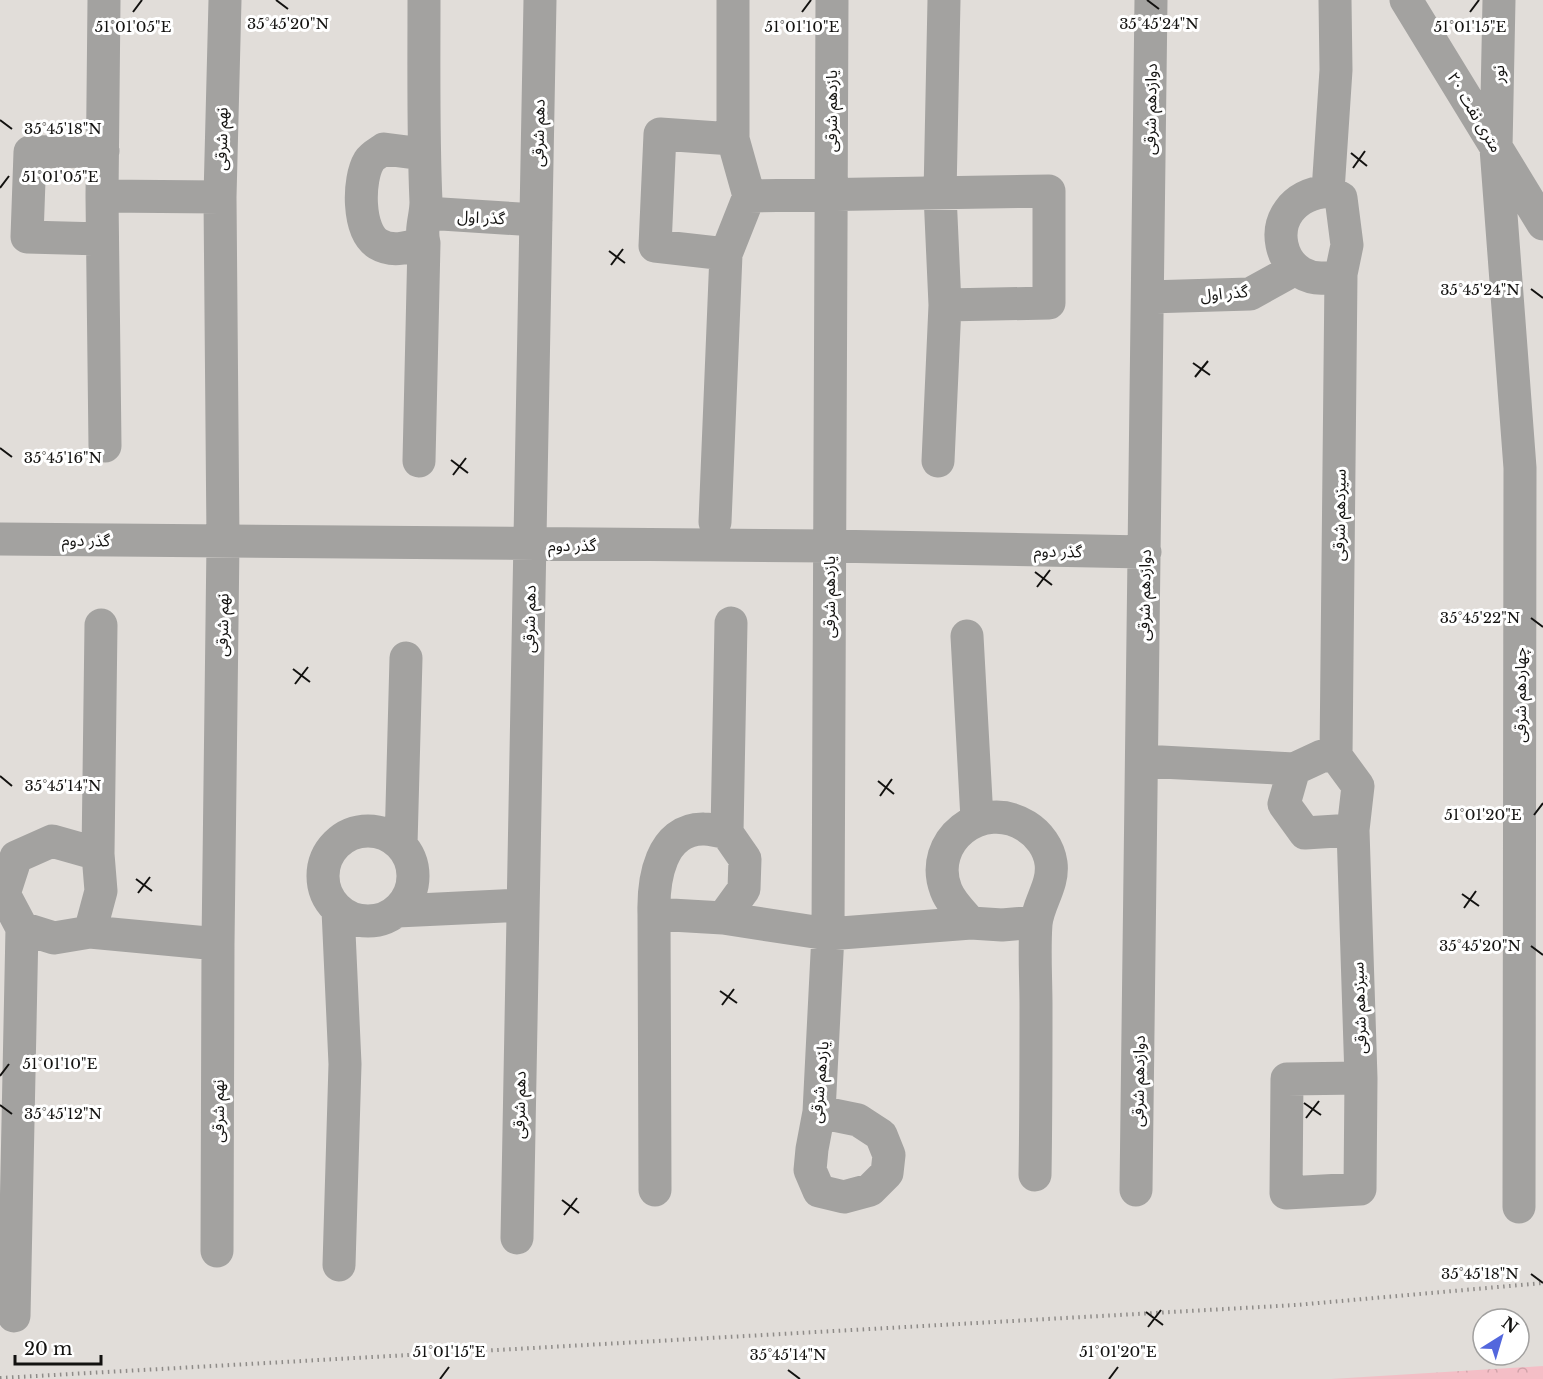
<svg xmlns="http://www.w3.org/2000/svg" width="1543" height="1379" viewBox="0 0 1543 1379" font-family="'Libre Baskerville','Noto Sans Arabic',serif">
	<defs>
		<pattern id="forest-crowns" width="20" height="18" patternUnits="userSpaceOnUse" patternTransform="scale(1.5)"><rect width="20" height="18" fill="#f4bec6"/><path d="M2 6a3 3 0 1 1 6 0M12 15a3 3 0 1 1 6 0" fill="none" stroke="#d0a2a9"/></pattern>
	</defs>
	<rect width="100%" height="100%" fill="#e1ddd9"/>
	<path fill="url(#forest-crowns)" d="M1543,1366V1379H1331Z"/>
	<g fill="none" stroke-linecap="round" stroke-linejoin="round">
		<path stroke="#8e8b88" stroke-width="4" stroke-dasharray="1.5 4.5" stroke-linecap="butt" d="M0,1378L1296,1305L1543,1283"/>
		<path stroke="#a3a2a0" stroke-width="33" d="M104,0L102,196L105,446
			M1406,0L1543,224
			M1499,0L1496,148L1520,468L1519,1207
			M423,154L384,149C380,152 372,156 369,161C358,179 357,231 378,244C393,253 409,247 424,243
			M1328,191L1336,70L1335,0
			M102,196L220,197
			M749,196L1049,191V303L945,305L940,194L944,0
			M426,213L536,220
			M102,239L27,237L30,152L103,151
			M726,254L655,246L660,134L733,139
			M1148,297L1250,294L1295,269
			M419,461L424,243C420,228 426,217 426,202C423,135 424,68 424,0
			M938,461L945,305
			M715,522L726,254L749,196L733,139V0
			M0,539L829,546L1145,552
			M967,636L977,819
			M1336,756L1341,274L1347,245L1341,198L1328,191C1252,199 1277,299 1341,274
			M1336,756L1358,786L1353,830L1361,1078L1360,1189L1286,1193L1287,1079L1361,1078
			M1142,761L1294,769L1322,756H1336
			M1294,769L1284,804L1305,833L1353,830
			M323 876a45 45 0 1 1 90 0a45 45 0 1 1-90 0Z
			M727,833L731,623
			M401,845L406,658
			M338,910L345,1064L339,1265
			M397,911L523,905
			M654,914L655,1190
			M723,918L744,889L745,859L727,833C719,831 711,829 704,829C660,828 653,881 654,914L723,918L828,934L971,923L1002,925L1036,922
			M971,923C962,913 951,903 946,890C927,841 982,798 1026,826C1039,834 1049,848 1051,863C1054,885 1038,903 1036,924C1034,951 1036,979 1036,1006C1036,1063 1036,1119 1035,1175
			M22,928L54,938L90,932L218,944
			M90,932L101,891L98,854L101,625
			M819,1112L858,1120L881,1135L889,1155L887,1173L870,1190L844,1197L819,1191L810,1170L812,1149L819,1112L828,934L832,0
			M1136,1190L1151,0
			M517,1238L540,0
			M217,1251L218,944L223,542L220,197L225,0
			M14,1316L22,928L4,894L16,857L52,841L98,854"/>
	</g>
	<path fill="none" stroke="#131210" stroke-width="2" d="M276,0L288,9M1147,0L1159,9M133,12L142,0M802,12L811,0M1470,12L1479,0M0,120L12,129M1351,153L1367,166M1353,168L1365,151M0,188L9,176M609,251L625,263M611,265L623,249M1531,289L1543,298M1193,363L1210,375M1195,377L1208,361M0,448L12,457M451,460L468,473M453,475L466,458M1035,572L1052,585M1037,587L1050,570M1531,618L1543,627M293,669L310,682M295,684L308,667M0,776L12,786M878,781L894,794M880,796L892,779M1534,815L1543,803M136,879L152,891M138,893L150,877M1462,894L1479,906M1464,908L1476,891M1531,946L1543,955M720,991L737,1003M722,1005L734,989M0,1076L9,1064M1304,1103L1321,1115M0,1105L12,1114M1306,1118L1319,1101M562,1200L579,1213M564,1215L577,1198M1531,1274L1543,1283M1146,1312L1163,1325M1148,1327L1161,1310M788,1370L800,1379M440,1379L449,1367M1109,1379L1118,1367"/>
	<g text-anchor="middle" stroke-width="6" stroke-linejoin="round" paint-order="stroke">
		<g font-size="16" fill="#131210" stroke="#fff">
			<text transform="translate(1498 74) rotate(-89)" y="6">نور</text>
			<text transform="translate(1150 109) rotate(-89)" y="6">دوازدهم شرقی</text>
			<text transform="translate(831 111) rotate(-90)" y="6">یازدهم شرقی</text>
			<text transform="translate(1475 112) rotate(59)" y="6">۲۰ متری نفت</text>
			<text transform="translate(538 133) rotate(-89)" y="6">دهم شرقی</text>
			<text transform="translate(221 139) rotate(-89)" y="6">نهم شرقی</text>
			<text transform="translate(481 217) rotate(3)" y="6">گذر اول</text>
			<text transform="translate(1224 293) rotate(-5)" y="6">گذر اول</text>
			<text transform="translate(1339 515) rotate(-89)" y="6">سیزدهم شرقی</text>
			<text transform="translate(86 540) rotate(1)" y="6">گذر دوم</text>
			<text x="572" y="551">گذر دوم</text>
			<text transform="translate(1058 551) rotate(1)" y="6">گذر دوم</text>
			<text transform="translate(1144 595) rotate(-89)" y="6">دوازدهم شرقی</text>
			<text transform="translate(829 597) rotate(-90)" y="6">یازدهم شرقی</text>
			<text transform="translate(529 619) rotate(-89)" y="6">دهم شرقی</text>
			<text transform="translate(222 625) rotate(-89)" y="6">نهم شرقی</text>
			<text transform="translate(1520 695) rotate(-90)" y="6">چهاردهم شرقی</text>
			<text transform="translate(1359 1008) rotate(-92)" y="6">سیزدهم شرقی</text>
			<text transform="translate(1138 1081) rotate(-89)" y="6">دوازدهم شرقی</text>
			<text transform="translate(819 1082) rotate(-85)" y="6">یازدهم شرقی</text>
			<text transform="translate(519 1105) rotate(-89)" y="6">دهم شرقی</text>
			<text transform="translate(218 1111) rotate(-90)" y="6">نهم شرقی</text>
		</g>
	</g>
	<g font-size="15" text-anchor="middle" fill="#131210" stroke="#fff" stroke-width="6" stroke-linejoin="round" paint-order="stroke">
		<text x="288" y="29">35°45'20"N</text>
		<text x="1159" y="29">35°45'24"N</text>
		<text x="133" y="32">51°01'05"E</text>
		<text x="802" y="32">51°01'10"E</text>
		<text x="1470" y="32">51°01'15"E</text>
		<text x="63" y="134">35°45'18"N</text>
		<text x="60" y="182">51°01'05"E</text>
		<text x="1480" y="295">35°45'24"N</text>
		<text x="63" y="463">35°45'16"N</text>
		<text x="1480" y="623">35°45'22"N</text>
		<text x="63" y="791">35°45'14"N</text>
		<text x="1483" y="820">51°01'20"E</text>
		<text x="1480" y="951">35°45'20"N</text>
		<text x="60" y="1069">51°01'10"E</text>
		<text x="63" y="1119">35°45'12"N</text>
		<text x="1480" y="1279">35°45'18"N</text>
		<text x="449" y="1357">51°01'15"E</text>
		<text x="1118" y="1357">51°01'20"E</text>
		<text x="788" y="1360">35°45'14"N</text>
	</g>
	<g transform="translate(1501 1337) rotate(37)"><circle r="28" fill="#ffffff" stroke="#a1a09f" stroke-width="1.5"/>
	<path d="M0-4.5L10 22L0 15L-10 22Z" fill="#5367dd"/>
	<text y="-9" font-size="16" font-weight="bold" text-anchor="middle" fill="#131210">N</text>
	</g>
	<path d="M15 1355v9h86v-9" fill="none" stroke="#131210" stroke-width="3"/>
	<text x="24" y="1355" font-size="18" fill="#131210" stroke="#ffffff" stroke-width="4.5" paint-order="stroke">20 m</text>
</svg>
